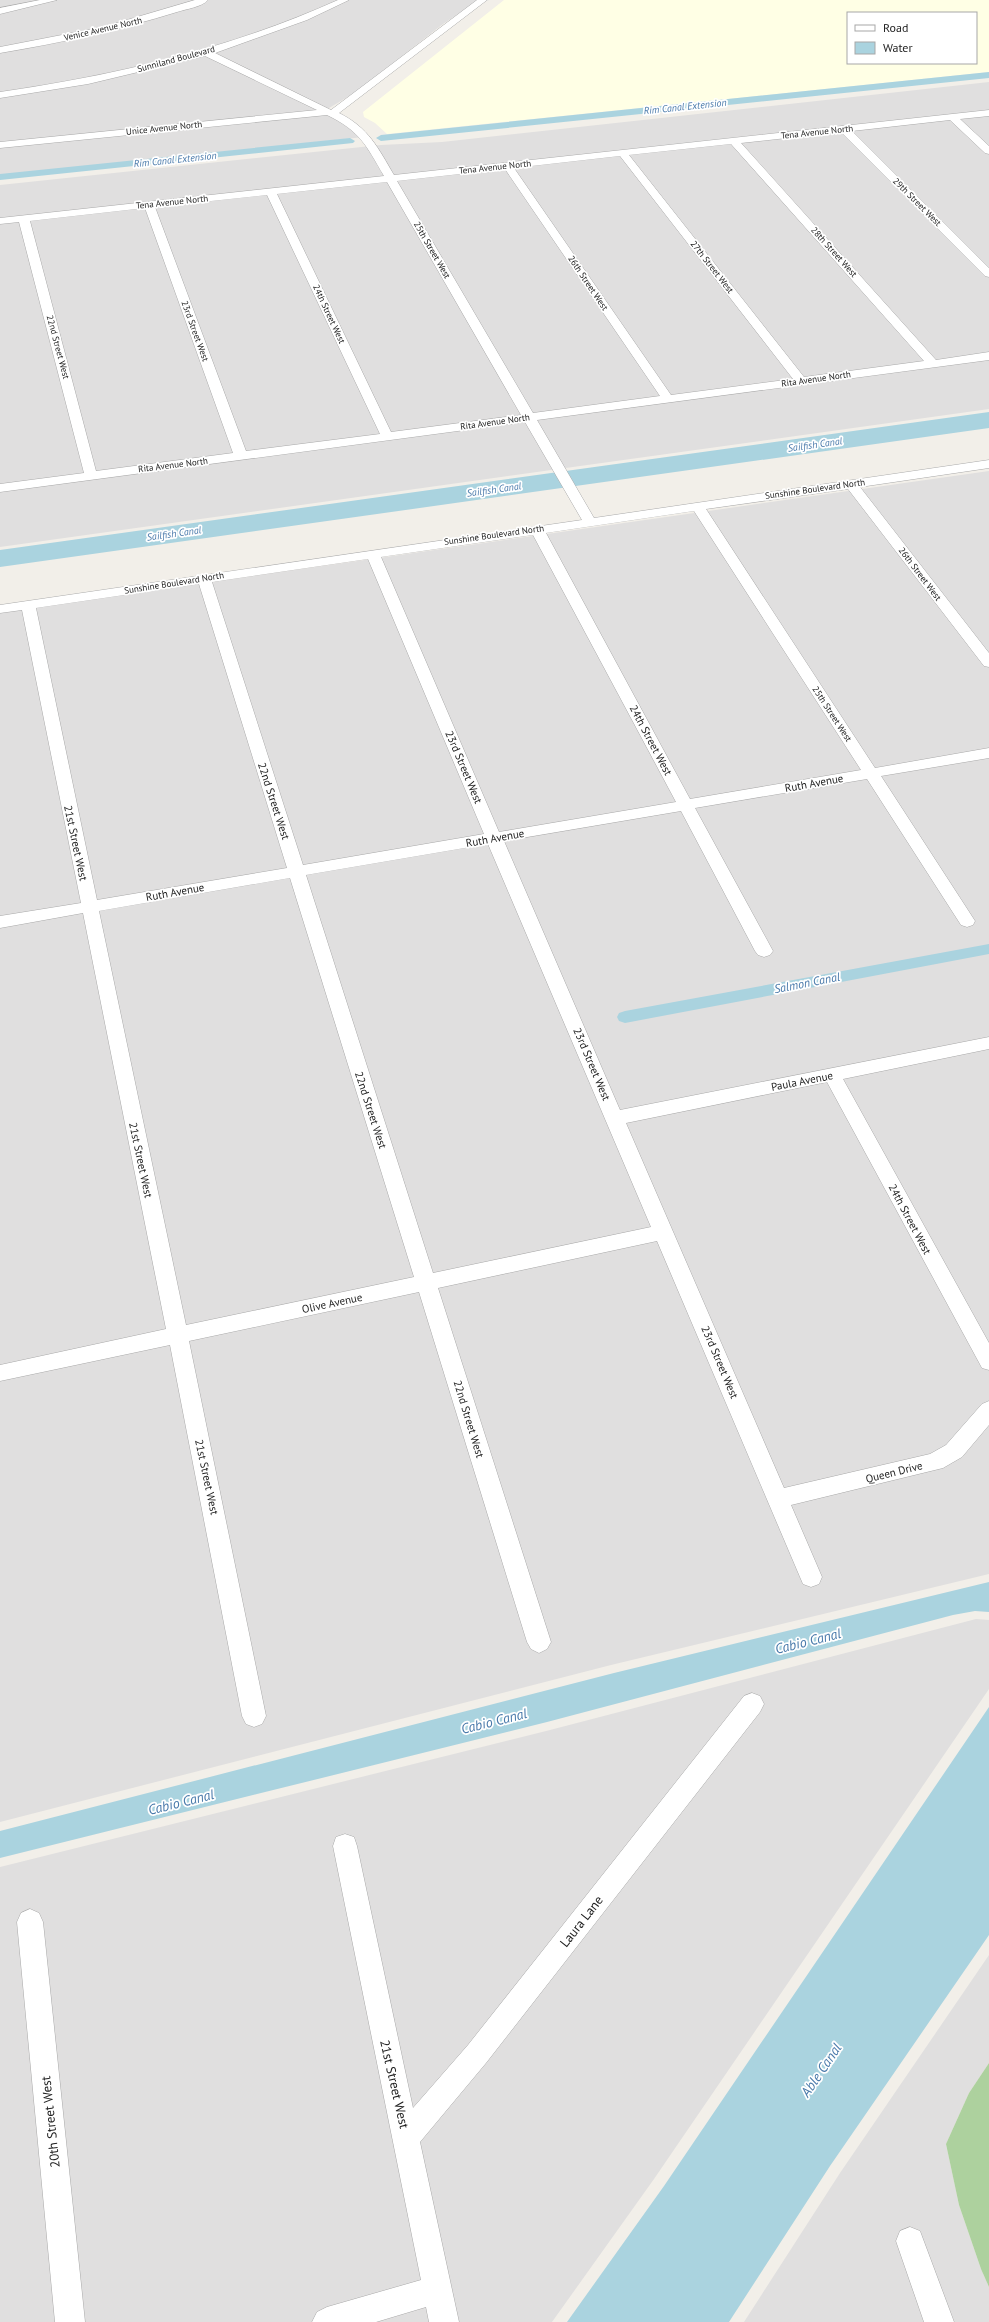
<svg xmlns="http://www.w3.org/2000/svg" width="989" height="2322" viewBox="0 0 989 2322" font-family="'PT Sans',sans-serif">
	<rect width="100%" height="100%" fill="#f2efe9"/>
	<path fill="#e0dfdf" d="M0,0H489L464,10L443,24L356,92L324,111L364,137L0,175Z
		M989,82V409L0,547V185L381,145L442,142Z
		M989,471V1574L611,1665L0,1822V612Z
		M976,1619L989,1620V1689L654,2179L552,2322H0V1867L550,1730Z
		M989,1955V2063L969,2093L946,2144L959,2205L981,2269L989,2287V2322H744L840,2173Z"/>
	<path fill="#ffffe5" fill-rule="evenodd" d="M504,0H989V72L387,134L375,123L364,117L363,112ZM848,13H976V63H848Z"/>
	<path fill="#add19e" d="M989,2063V2287L981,2269L959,2205L946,2144L969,2093Z"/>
	<path fill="#aad3df" d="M989,412V428L0,567V550Z
		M989,1582V1612L975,1611L953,1615L547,1722L0,1858V1831L614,1673Z
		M989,1707V1935L830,2166L729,2322H567L664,2186Z"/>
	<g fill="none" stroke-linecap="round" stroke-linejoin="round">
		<path fill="#aad3df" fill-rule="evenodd" d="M989,72V78L381,141L376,138L381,135Z
			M350,138L355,141L353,143L0,180V174Z
			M989,944V954L625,1023L619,1021L617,1017L619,1013L625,1011Z"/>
		<defs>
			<path id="minor" d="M40,0H57L0,14V8Z
				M195,0H208C202,7 186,9 177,12C119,30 60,43 0,53V47L103,27Z
				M338,0H349L307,20L215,53L331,110L477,0H487L339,113C369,128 378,148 394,175L989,110V116L960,119L989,146V154L985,153L950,120L852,131L989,268V277L985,276L841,132L741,143L936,360L989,352V360L537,420L594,518L989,460V468L860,487L989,653V667L984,666L848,489L706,509L875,768L989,748V758L881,776L975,921L973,925L967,927L961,925L867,779L695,808L773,951L770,955L764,957L758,955L755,951L681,811L504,841L620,1110L989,1037V1049L843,1079L989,1343V1370L982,1368L827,1082L626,1123L784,1488L930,1454L946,1445L982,1404L989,1401V1425L962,1457L943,1468L791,1505L822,1577L819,1584L811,1587L803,1584L800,1577L657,1241L438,1288L551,1642L547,1649L539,1653L531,1649L527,1642L419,1292L189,1341L266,1716L262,1724L254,1727L246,1724L242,1716L170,1345L0,1381V1365L166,1329L83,913L0,928V916L81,903L22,610L0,613V605L582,520L525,422L0,492V484L84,473L19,222L0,224V218L384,176C366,145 360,131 327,115L0,148V142L317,110L205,56L88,84L0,98V92C117,75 229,49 338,0ZM731,144L924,361L804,377L629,155ZM620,156L793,379L671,395L514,168ZM505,169L660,396L533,413L397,181ZM387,182L521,415L391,432L277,194ZM267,195L380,434L246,451L155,207ZM145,208L233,453L96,471L30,221ZM694,511L861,770L690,799L546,533ZM533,535L676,802L499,832L381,557ZM368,559L484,834L303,865L212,582ZM199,584L287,868L97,900L36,608ZM488,844L651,1227L433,1273L306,875ZM290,878L414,1277L186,1325L99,911Z
				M752,1693L760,1696L764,1704L760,1712L486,2063L420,2142L459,2322H429L426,2307L376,2322H312L317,2312L327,2307L421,2280L333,1846L336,1837L345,1834L354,1837L357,1846L413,2108L468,2045L744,1696Z
				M30,1909L39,1913L43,1922L85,2322H55L17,1922L21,1913Z
				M910,2227L920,2231L954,2322H924L896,2241L900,2231Z"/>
		</defs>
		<use href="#minor" stroke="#a9a9a9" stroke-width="1"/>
		<use href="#minor" fill="#fff" fill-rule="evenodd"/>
	</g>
	<g text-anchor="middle" stroke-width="3.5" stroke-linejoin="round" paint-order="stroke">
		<g font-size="9" fill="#222" stroke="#fff">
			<text transform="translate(103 29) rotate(-13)" y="3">Venice Avenue North</text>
			<text transform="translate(176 59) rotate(-15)" y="3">Sunniland Boulevard</text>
			<text transform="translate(164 128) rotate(-6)" y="3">Unice Avenue North</text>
			<text transform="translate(817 132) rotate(-6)" y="3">Tena Avenue North</text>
			<text transform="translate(495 167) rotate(-6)" y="3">Tena Avenue North</text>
			<text transform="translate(172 202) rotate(-6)" y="3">Tena Avenue North</text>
			<text transform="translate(917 202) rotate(45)" y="3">29th Street West</text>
			<text transform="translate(432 250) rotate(60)" y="3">25th Street West</text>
			<text transform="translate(834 252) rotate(48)" y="3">28th Street West</text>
			<text transform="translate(712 267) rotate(52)" y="3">27th Street West</text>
			<text transform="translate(588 283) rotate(56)" y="3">26th Street West</text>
			<text transform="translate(329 314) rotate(65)" y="3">24th Street West</text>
			<text transform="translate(195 331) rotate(70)" y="3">23rd Street West</text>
			<text transform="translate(58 347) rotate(75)" y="3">22nd Street West</text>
			<text transform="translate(816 379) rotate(-8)" y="3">Rita Avenue North</text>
			<text transform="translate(495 422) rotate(-8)" y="3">Rita Avenue North</text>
			<text transform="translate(173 465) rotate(-7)" y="3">Rita Avenue North</text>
			<text transform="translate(815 489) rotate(-8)" y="3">Sunshine Boulevard North</text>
			<text transform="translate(494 535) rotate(-8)" y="3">Sunshine Boulevard North</text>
			<text transform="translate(920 574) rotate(53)" y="3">26th Street West</text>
			<text transform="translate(174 583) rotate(-9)" y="3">Sunshine Boulevard North</text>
			<text transform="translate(832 714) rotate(57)" y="3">25th Street West</text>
		</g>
		<g font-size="10" font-style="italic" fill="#4a7aab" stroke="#fff">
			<text transform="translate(685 106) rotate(-6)" y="4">Rim Canal Extension</text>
			<text transform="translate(175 159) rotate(-6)" y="4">Rim Canal Extension</text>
			<text transform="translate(815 444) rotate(-8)" y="4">Sailfish Canal</text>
			<text transform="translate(494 489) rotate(-8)" y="4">Sailfish Canal</text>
			<text transform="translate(174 533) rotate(-8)" y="4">Sailfish Canal</text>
		</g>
		<g font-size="11" fill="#222" stroke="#fff">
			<text transform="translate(651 740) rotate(62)" y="4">24th Street West</text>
			<text transform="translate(464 767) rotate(67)" y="4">23rd Street West</text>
			<text transform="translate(814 783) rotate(-10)" y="4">Ruth Avenue</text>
			<text transform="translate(274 801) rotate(72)" y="4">22nd Street West</text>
			<text transform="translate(495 838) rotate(-10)" y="4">Ruth Avenue</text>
			<text transform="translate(76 843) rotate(78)" y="4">21st Street West</text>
			<text transform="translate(175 892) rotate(-10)" y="4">Ruth Avenue</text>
			<text transform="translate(592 1064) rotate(67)" y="4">23rd Street West</text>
			<text transform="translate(802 1081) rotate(-11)" y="4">Paula Avenue</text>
			<text transform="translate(371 1110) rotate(72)" y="4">22nd Street West</text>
			<text transform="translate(141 1160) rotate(78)" y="4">21st Street West</text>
			<text transform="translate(910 1219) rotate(62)" y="4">24th Street West</text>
			<text transform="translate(332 1303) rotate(-12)" y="4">Olive Avenue</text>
			<text transform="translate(720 1362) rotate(67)" y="4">23rd Street West</text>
			<text transform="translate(469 1419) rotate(73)" y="4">22nd Street West</text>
			<text transform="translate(894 1472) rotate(-14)" y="4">Queen Drive</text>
			<text transform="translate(207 1477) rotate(78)" y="4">21st Street West</text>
		</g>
		<g font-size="12" font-style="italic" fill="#4a7aab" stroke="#fff">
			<text transform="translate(807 983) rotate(-11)" y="4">Salmon Canal</text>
		</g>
		<g font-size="13" fill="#222" stroke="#fff">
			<text transform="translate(581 1921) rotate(-52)" y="5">Laura Lane</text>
			<text transform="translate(395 2084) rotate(77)" y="5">21st Street West</text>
			<text transform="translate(50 2122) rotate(-96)" y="5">20th Street West</text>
		</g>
		<g font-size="14" font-style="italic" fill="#4a7aab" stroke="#fff">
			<text transform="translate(808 1641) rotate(-14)" y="5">Cabio Canal</text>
			<text transform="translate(494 1721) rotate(-14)" y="5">Cabio Canal</text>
			<text transform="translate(181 1802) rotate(-14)" y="5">Cabio Canal</text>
			<text transform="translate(821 2070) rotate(-56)" y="5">Able Canal</text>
		</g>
	</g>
	<rect x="847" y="12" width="130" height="52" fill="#ffffff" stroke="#a7a7a7"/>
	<rect x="855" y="25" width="20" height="6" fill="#ffffff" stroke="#a7a7a7"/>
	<text x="883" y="32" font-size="12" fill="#222222">Road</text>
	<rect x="855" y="42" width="20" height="12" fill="#aad3df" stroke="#a7a7a7"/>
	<text x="883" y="52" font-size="12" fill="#222222">Water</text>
</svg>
